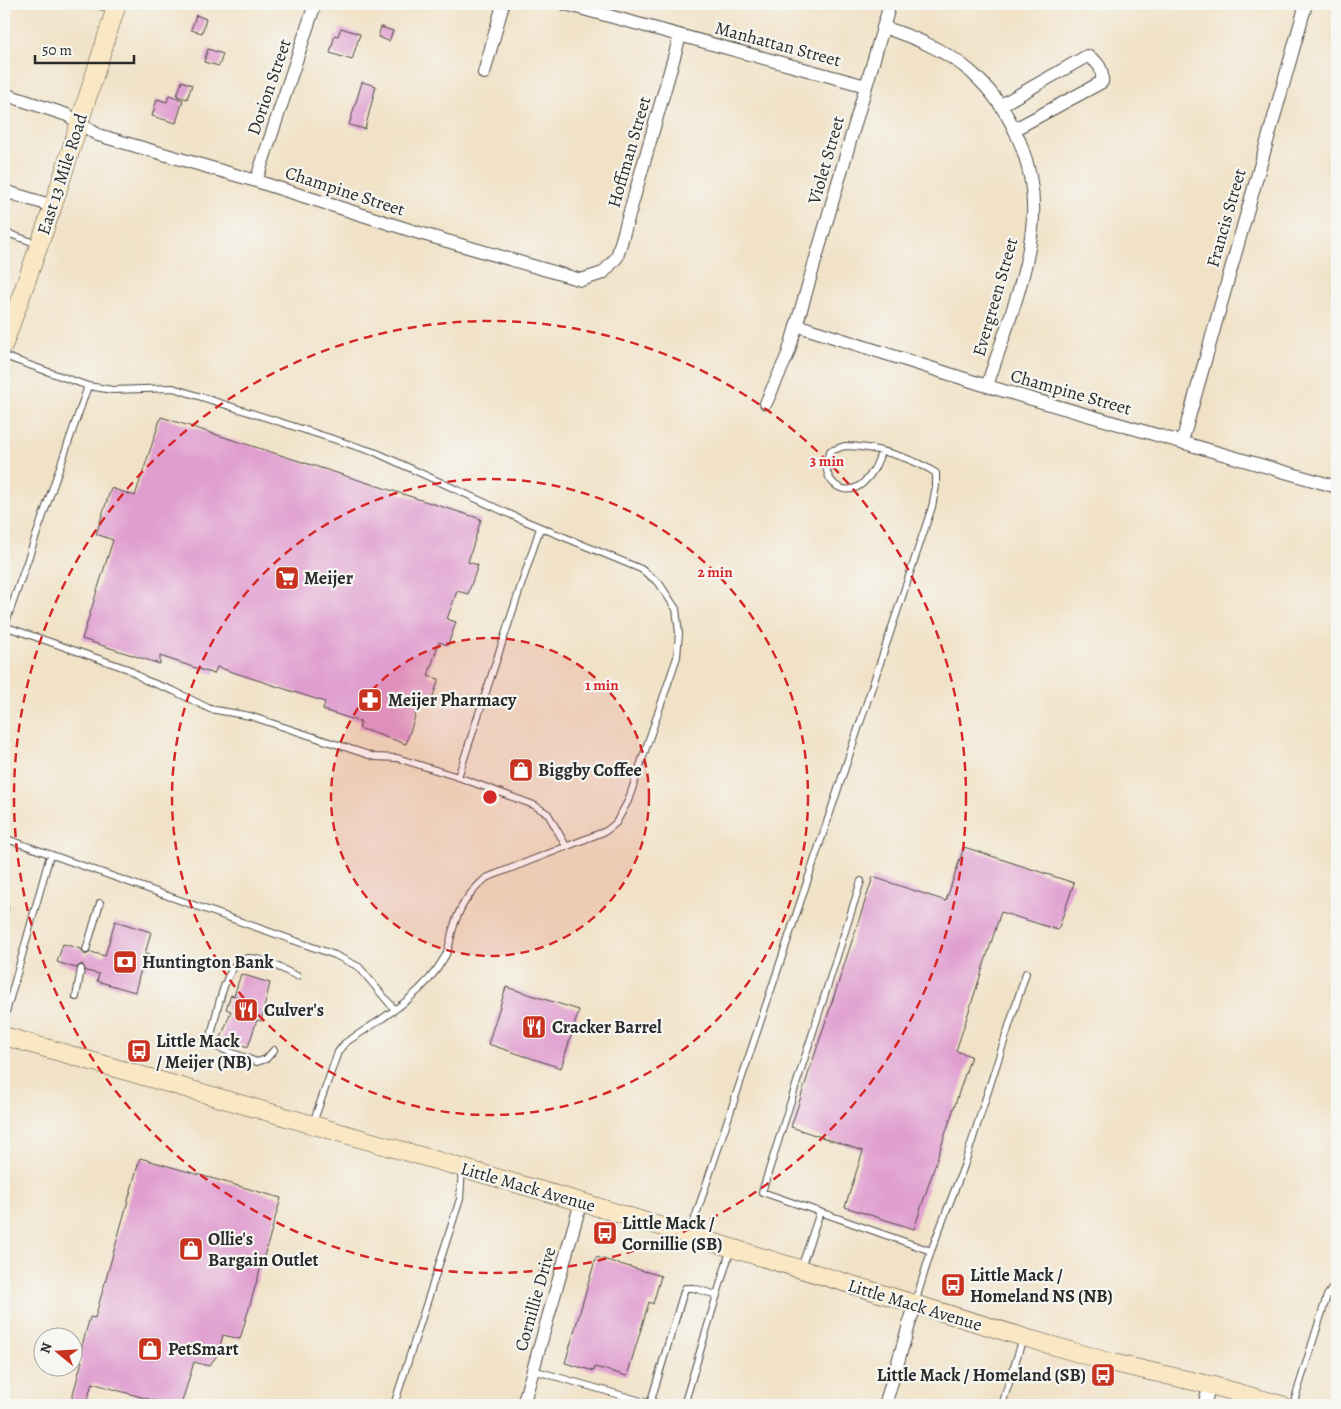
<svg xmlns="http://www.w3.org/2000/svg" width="1341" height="1409" viewBox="0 0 1341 1409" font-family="Alegreya,serif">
	<rect width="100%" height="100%" fill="#f6f6f2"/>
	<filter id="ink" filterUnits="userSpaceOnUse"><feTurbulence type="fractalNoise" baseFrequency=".02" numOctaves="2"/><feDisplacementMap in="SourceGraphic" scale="10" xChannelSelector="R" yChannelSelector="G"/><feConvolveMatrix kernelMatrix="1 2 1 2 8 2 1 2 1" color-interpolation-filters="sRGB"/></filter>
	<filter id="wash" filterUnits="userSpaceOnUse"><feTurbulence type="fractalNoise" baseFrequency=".0096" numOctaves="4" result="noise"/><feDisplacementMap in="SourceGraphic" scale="20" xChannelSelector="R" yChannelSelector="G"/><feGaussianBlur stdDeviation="1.12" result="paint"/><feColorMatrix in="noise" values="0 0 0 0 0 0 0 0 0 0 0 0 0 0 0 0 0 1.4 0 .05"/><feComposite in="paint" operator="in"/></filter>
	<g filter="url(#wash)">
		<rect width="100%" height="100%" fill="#f1e2c7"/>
		<g id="blocks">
			<path fill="#e09ecf" d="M196,15L206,19L202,33L191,30Z
				M381,27L393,31L389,41L378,37Z
				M341,28L360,34L352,60L330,53L335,35L338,36Z
				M208,49L223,54L219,66L204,62Z
				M182,81L192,85L187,99L177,96Z
				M362,82L376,86L365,129L349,125Z
				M169,95L183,100L176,123L152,116L157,99L167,102Z
				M161,417L481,519L468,562L478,565L468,594L457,591L447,619L456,622L448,645L439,642L428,676L439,679L431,702L421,698L406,744L359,728L361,722L323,710L325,702L217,667L214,674L160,656V664L82,639L113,540L96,534L111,488L135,496Z
				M964,847L1074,883L1058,930L1001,912L956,1051L971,1056L914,1229L845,1207L863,1151L791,1127L873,877L946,901Z
				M115,921L151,932L145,954L149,955L145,970L141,969L135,992L97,981L99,974L86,971L82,964L76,968L57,962L63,944L81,949L85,955L91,952L105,956Z
				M241,974L270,983L261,1021L257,1020L248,1047L221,1038L231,1011L226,1009L231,995L234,996Z
				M506,987L579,1010L561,1068L488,1044Z
				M140,1158L281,1198L240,1339L223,1335L218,1354L209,1366L194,1362L181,1405H162V1403L92,1383L86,1405H70L82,1361L78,1360L90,1317L95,1318Z
				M596,1257L661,1276L653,1304L649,1302L627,1376L595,1367L594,1371L565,1363Z"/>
		</g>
	</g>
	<g filter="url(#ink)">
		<use href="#blocks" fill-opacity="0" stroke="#494642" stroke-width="1"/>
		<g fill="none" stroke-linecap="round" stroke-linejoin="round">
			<defs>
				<path id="lane" d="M93,4L114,10
					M4,232L38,244
					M4,356L88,386L113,390L173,388L377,453L518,518L641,569L659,583L676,609L679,633L677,657L628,801L616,823L606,831L486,878C467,895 459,907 452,932C450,941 449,951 444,958C423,996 381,1019 345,1043L338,1052L313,1123
					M4,626L128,669L145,680L174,691L210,709L250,716L375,757L397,758L458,777L534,805L548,814L566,846
					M4,628L88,386
					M458,777L540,528
					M4,838L335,955L359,967L394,1009
					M4,913L5,909
					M86,950L100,903
					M76,997L81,969
					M4,1020L50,855
					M274,1050L266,1059L257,1062L214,1046L210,1039C216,1019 224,959 249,958C265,958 283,970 297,976
					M820,1212L762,1192L861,881
					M690,1233L932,507L936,486V473C913,458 873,446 845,446C840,447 835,450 830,451C817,478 843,501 863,483C873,474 877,464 881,452
					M931,1251L964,1166L1026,973
					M801,1268L820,1212L931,1251L915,1303
					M533,1370L655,1405
					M650,1404L685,1288H693L717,1295
					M394,1405L460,1199L462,1169
					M684,1405L731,1248
					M1002,1405L1023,1338
					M1293,1405L1327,1296L1333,1287L1337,1285"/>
				<path id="street" d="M565,4L866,86
					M883,27C913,37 946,50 971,72C1014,110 1039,171 1032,229C1026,281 1003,336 987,386
					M484,73L503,4
					M4,94L67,115L98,135L256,181L416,232L581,280L603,273L617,257L680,36
					M1001,105L1087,56C1099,62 1103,69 1102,82L1015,129
					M256,181L315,4
					M4,191L53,206
					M796,325L987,386L1337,487
					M766,403L788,354L890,4
					M1182,442L1306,4
					M523,1405L581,1202
					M885,1405L915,1305
					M1204,1405L1210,1385"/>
				<path id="secondary" d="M4,344L53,206L117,4
					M4,1036L581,1202L1023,1337L1109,1362L1210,1385L1282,1405"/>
			</defs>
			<use href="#lane" stroke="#494642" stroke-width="8"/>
			<use href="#street" stroke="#494642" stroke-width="14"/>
			<use href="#secondary" stroke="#494642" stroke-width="19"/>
			<use href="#lane" stroke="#fff" stroke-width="6"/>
			<use href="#street" stroke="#fff" stroke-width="12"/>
			<use href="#secondary" stroke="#fae7c3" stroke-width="18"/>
		</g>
	</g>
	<circle cx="490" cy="797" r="159" fill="#d62828" fill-opacity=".12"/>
	<g fill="none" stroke="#d62828" stroke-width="2.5" stroke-dasharray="9 6">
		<circle cx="490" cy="797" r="159"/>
		<circle cx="490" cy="797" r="318"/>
		<circle cx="490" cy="797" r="476"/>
	</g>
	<defs>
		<symbol id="supermarket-square" viewBox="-11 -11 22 22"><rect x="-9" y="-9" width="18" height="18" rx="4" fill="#c8321e" stroke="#f6f6f2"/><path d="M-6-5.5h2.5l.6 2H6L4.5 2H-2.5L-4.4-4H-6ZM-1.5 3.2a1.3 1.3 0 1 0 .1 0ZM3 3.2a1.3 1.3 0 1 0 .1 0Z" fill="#fff"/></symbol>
		<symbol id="pharmacy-square" viewBox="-11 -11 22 22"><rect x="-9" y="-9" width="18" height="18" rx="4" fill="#c8321e" stroke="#f6f6f2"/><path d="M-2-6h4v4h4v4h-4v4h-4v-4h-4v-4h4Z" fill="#fff"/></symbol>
		<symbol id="shop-square" viewBox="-11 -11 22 22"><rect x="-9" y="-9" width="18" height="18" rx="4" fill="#c8321e" stroke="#f6f6f2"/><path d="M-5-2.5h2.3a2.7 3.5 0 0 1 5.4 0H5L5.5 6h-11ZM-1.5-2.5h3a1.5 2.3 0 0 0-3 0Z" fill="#fff"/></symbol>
		<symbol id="bank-square" viewBox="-11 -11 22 22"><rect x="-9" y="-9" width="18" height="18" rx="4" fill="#c8321e" stroke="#f6f6f2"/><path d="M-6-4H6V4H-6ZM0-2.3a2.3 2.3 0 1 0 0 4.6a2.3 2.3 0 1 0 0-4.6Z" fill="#fff"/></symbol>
		<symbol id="restaurant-square" viewBox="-11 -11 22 22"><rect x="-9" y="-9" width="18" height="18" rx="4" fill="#c8321e" stroke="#f6f6f2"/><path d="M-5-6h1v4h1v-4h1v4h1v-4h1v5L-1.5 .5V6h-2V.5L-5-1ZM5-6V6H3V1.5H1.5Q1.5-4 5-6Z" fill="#fff"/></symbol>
		<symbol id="bus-square" viewBox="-11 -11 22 22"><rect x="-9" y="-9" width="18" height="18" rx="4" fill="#c8321e" stroke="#f6f6f2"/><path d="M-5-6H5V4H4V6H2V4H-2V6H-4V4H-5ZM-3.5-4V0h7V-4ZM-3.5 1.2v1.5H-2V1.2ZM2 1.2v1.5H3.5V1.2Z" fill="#fff"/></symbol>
	</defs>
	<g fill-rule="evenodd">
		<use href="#supermarket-square" x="273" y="564" width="28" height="28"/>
		<use href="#pharmacy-square" x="356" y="686" width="28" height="28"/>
		<use href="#shop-square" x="507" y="756" width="28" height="28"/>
		<use href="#bank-square" x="111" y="948" width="28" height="28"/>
		<use href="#restaurant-square" x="232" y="996" width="28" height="28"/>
		<use href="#restaurant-square" x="520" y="1013" width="28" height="28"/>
		<use href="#bus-square" x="125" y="1037" width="28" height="28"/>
		<use href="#bus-square" x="591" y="1219" width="28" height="28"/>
		<use href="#shop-square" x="177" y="1235" width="28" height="28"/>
		<use href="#bus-square" x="939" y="1271" width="28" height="28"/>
		<use href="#shop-square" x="136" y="1335" width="28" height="28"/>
		<use href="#bus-square" x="1089" y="1361" width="28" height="28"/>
	</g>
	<g text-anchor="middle" stroke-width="4.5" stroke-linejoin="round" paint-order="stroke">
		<g font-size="18" fill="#2b2b2b" stroke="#f6f6f2">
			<text transform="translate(778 44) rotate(15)" y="6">Manhattan Street</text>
			<text transform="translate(269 87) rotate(-71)" y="6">Dorion Street</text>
			<text transform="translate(629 152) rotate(-74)" y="6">Hoffman Street</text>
			<text transform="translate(826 160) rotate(-74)" y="6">Violet Street</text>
			<text transform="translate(62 174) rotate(-72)" y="6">East 13 Mile Road</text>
			<text transform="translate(345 191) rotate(18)" y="6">Champine Street</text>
			<text transform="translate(1226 218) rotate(-74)" y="6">Francis Street</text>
			<text transform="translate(995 297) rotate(-74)" y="6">Evergreen Street</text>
			<text transform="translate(1071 392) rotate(16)" y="6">Champine Street</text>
			<text transform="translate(528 1187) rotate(16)" y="6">Little Mack Avenue</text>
			<text transform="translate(535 1299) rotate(-74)" y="6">Cornillie Drive</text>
			<text transform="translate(915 1305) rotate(17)" y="6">Little Mack Avenue</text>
		</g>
		<g font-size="18" font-weight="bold" fill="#2b2b2b" stroke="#f6f6f2" text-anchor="start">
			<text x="304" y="584">Meijer</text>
			<text x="388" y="706">Meijer Pharmacy</text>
			<text x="538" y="776">Biggby Coffee</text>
			<text x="142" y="968">Huntington Bank</text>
			<text x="264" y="1016">Culver's</text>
			<text x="552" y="1033">Cracker Barrel</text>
			<text x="156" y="1047">Little Mack<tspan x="156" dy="21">/ Meijer (NB)</tspan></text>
			<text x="622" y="1229">Little Mack /<tspan x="622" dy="21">Cornillie (SB)</tspan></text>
			<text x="208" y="1245">Ollie's<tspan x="208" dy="21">Bargain Outlet</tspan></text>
			<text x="970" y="1281">Little Mack /<tspan x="970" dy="21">Homeland NS (NB)</tspan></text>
			<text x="168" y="1355">PetSmart</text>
			<text x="1086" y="1381" text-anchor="end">Little Mack / Homeland (SB)</text>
		</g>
	</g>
	<circle cx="490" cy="797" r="8" fill="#d62828" stroke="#f6f6f2" stroke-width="2.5"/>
	<g font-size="15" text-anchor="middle" font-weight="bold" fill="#d62828" stroke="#f6f6f2" stroke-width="4.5" stroke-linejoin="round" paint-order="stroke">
		<text x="827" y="466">3 min</text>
		<text x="715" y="577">2 min</text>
		<text x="602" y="690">1 min</text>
	</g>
	<rect width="1341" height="1409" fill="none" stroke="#f6f6f2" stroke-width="20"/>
	<g transform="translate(58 1352) rotate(288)"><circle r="24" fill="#f6f6f2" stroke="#a5a5a2"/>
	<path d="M0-4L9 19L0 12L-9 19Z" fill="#c8321e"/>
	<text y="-8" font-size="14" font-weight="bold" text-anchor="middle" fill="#2b2b2b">N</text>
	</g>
	<path d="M35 55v8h99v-8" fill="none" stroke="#2b2b2b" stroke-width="2.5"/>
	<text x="42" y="55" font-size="15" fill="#2b2b2b" stroke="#f6f6f2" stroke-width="4" paint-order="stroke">50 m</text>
</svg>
